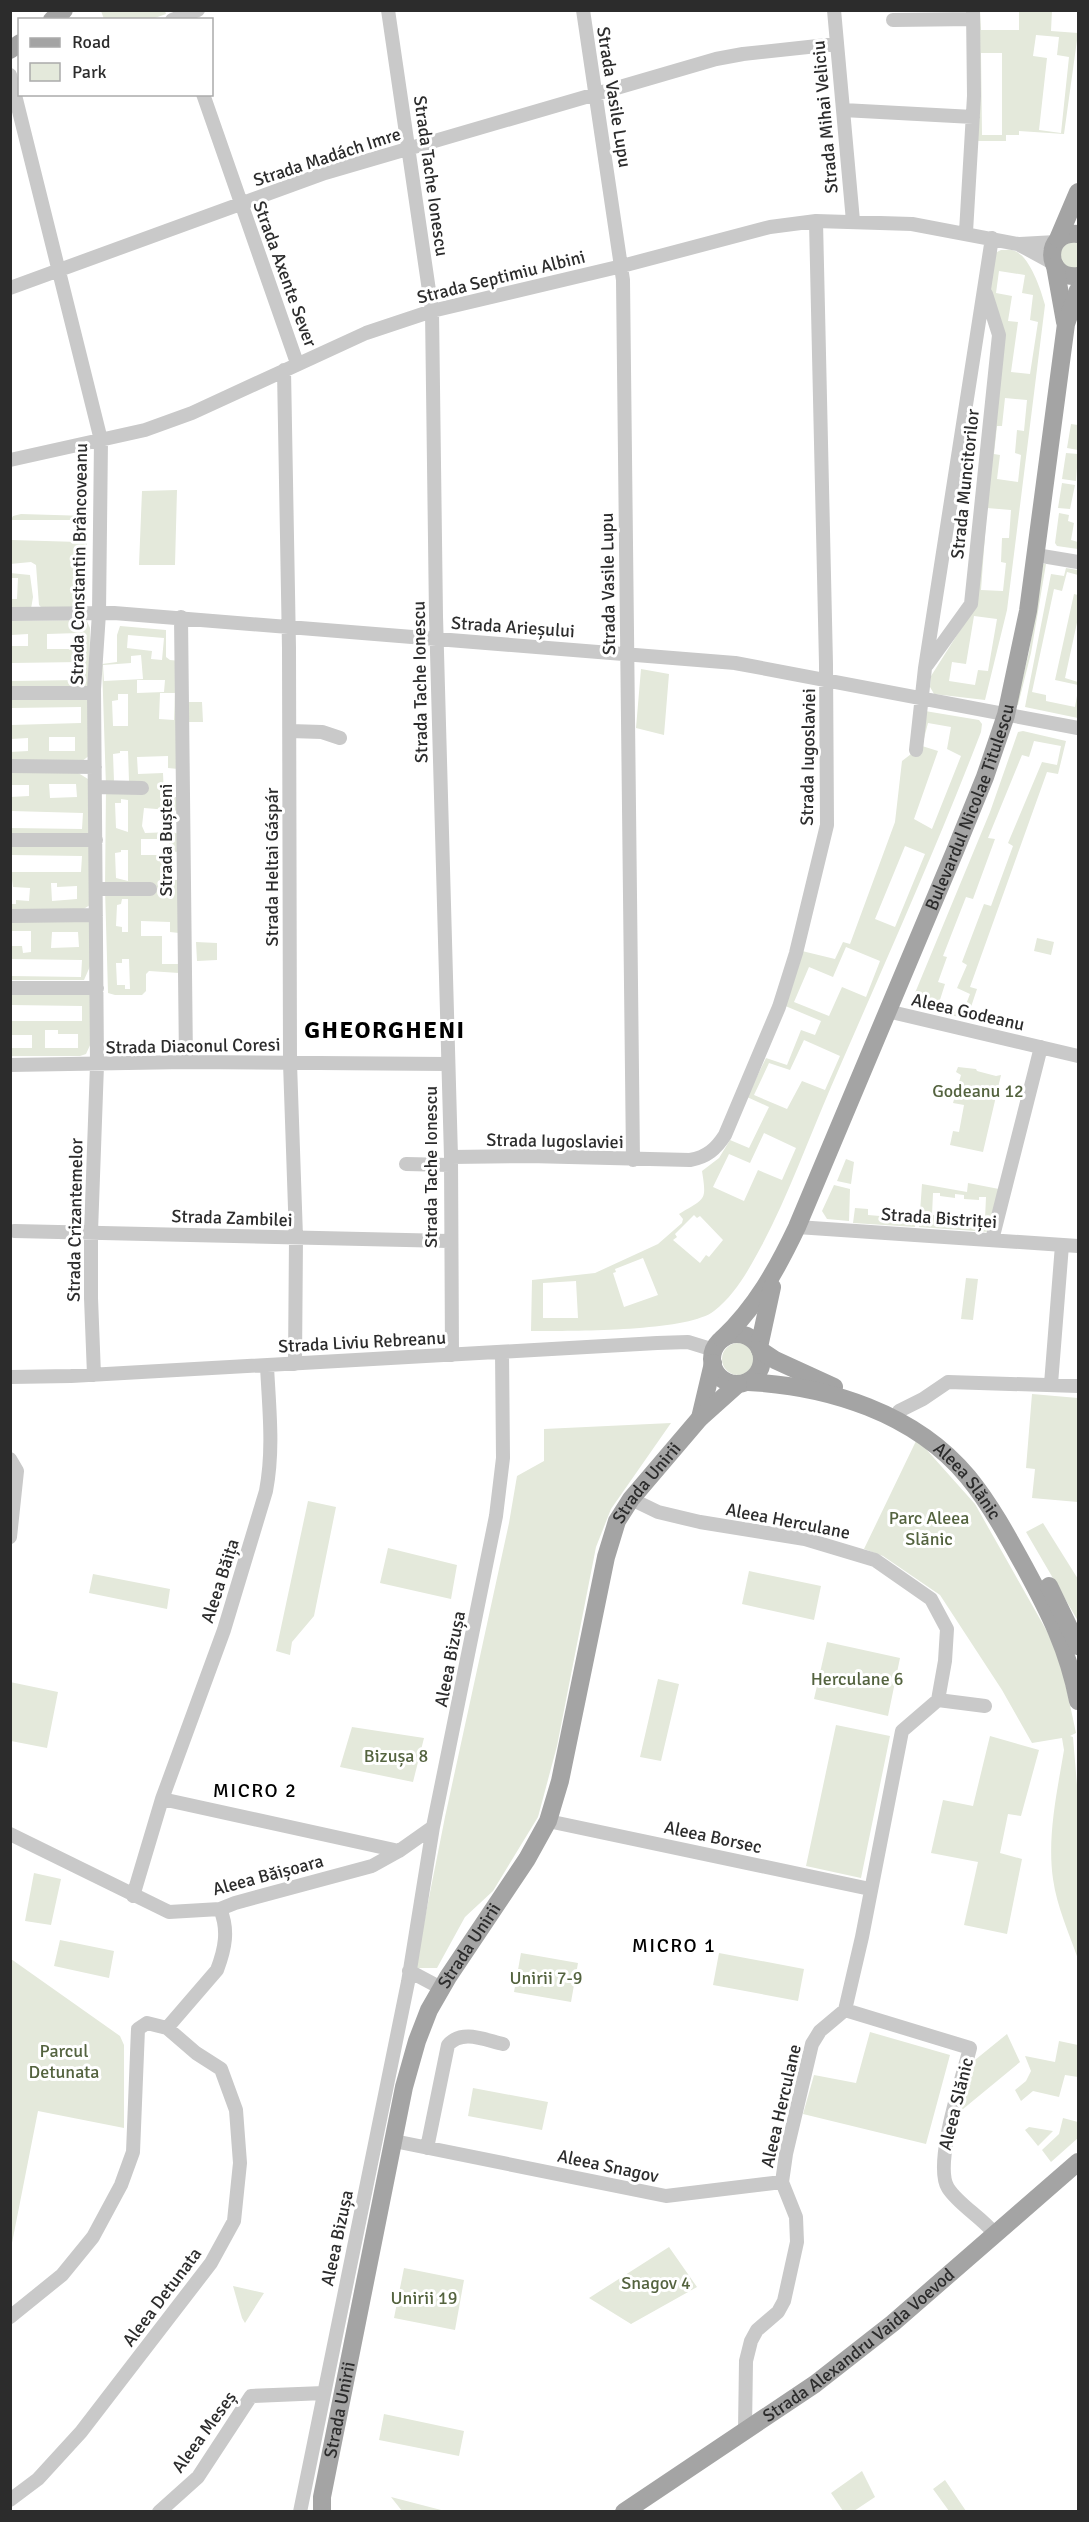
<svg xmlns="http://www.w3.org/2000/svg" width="1089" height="2522" viewBox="0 0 1089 2522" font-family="Signika,sans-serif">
	<rect width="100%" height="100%" fill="#fff"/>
	<path fill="#e4e9db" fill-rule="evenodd" d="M1052,10L1051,31L1078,33L1064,134L1019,131V135H1006V141H977L975,11H980L981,30H1019V11ZM1036,35L1059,37L1057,55L1069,57L1061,133L1039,130L1047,58L1033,56ZM981,53H1002V135H982Z
		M101,11H165L166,14L152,19H104Z
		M1078,242V268L1071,269L1062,263L1060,252L1066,243Z
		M1001,250C1006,250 1011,249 1015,251C1030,257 1041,290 1045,305L1007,610L985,700L934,694L930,687L931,676L964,624L1004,331L989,293L995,253ZM999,271L1025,275L1022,293L1033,295L1030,320L1038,322L1030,374L1011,372L1018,322L1008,321L1012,296L996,293ZM1005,398L1027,400L1024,431L1017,430L1015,453L1021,455L1018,482L997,479L1000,455L994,454L997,426H1002ZM987,508L1011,510L1009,538H1002L1001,562L1006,563L1003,591L981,590ZM974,616L997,619L988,671L978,670L975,685L949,681L952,662L966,664Z
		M1071,424L1078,425V450L1067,448Z
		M1066,453L1078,454L1076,481L1062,479Z
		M1062,483L1075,485L1070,509L1058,508Z
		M177,490L175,565H139L142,491Z
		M1059,513L1069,515L1068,521L1074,523L1071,540L1078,542V549L1057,546L1055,543Z
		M21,514L88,516L85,602L82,607L42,608L39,605L36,565L31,562L10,564L11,540L79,542L80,520H11L13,516Z
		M1043,564H1046L1031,653L1018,705H1016L1029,652Z
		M1066,568L1078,570V575L1067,572L1062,591L1054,589L1032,692L1046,695V701L1075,707L1078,690V718L1025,707L1051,574L1064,576Z
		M10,573L30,575L33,597L31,609L11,610V599H17L18,578H11Z
		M1074,594L1078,595V618L1065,678L1078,682V685L1055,680Z
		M82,620L87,621L90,628L89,687L11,690V681L81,680V662L11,663V646H28V634L11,635V621ZM79,633V649H47V634Z
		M120,626L166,630V657L170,660L180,661V664L181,811L144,808L142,826L145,833L172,832L182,835V971L179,973L149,971L146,974V991L142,995H115L108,993L105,889L106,787L102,664L117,662V635ZM128,635L164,638L162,660L151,659L152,651L127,648ZM141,655L143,679L104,681L103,665L131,663V656ZM137,680H165L164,692L137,693ZM160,693H175L174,720L159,719ZM118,694H128V726H113L112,701L118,700ZM120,751H128L129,781H114L113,754L120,753ZM168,756V768L178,769V797H164L163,773L138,774L137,757ZM121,799L128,800V832L116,828L115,803H121ZM141,839H169V851L178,852V880L163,879V855H141ZM121,850H128V881L116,878L115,853L121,852ZM122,899H128V932H122V927L116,926L117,905L121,904ZM141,921L170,922V932L179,933V964H162V936H141ZM122,959H129L130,989H125V985H117L116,963H122Z
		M641,669L669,674L664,735L636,728Z
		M11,696H89L90,755L81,762H11L10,752L28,751V738L11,739V725L81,723V707L11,708ZM49,737H75V751H49Z
		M187,702H202L203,722H187Z
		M919,710L979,720L982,724L981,732C935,852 882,969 831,1087C808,1140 789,1194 762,1245C749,1269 736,1294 714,1311C688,1332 568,1331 531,1331L532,1280L595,1273L658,1244L682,1223L683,1219L679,1214C705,1198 707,1202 702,1171L719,1158L730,1140L749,1148L769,1107L747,1097L766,1058L787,1065L801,1030L815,1035L821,1021L783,1005L802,951L835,959L843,942L850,944L895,822L902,761L915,751ZM928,723L951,727L947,749L961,756L932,829L914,819L938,751L922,746ZM905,846L925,854L895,927L875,919ZM846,947L880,961L866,997L842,987L829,1016L794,1002L809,967L833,977ZM804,1040L840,1056L825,1090L802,1081L787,1109L754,1095L769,1063L790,1070ZM764,1133L796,1148L782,1180L758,1170L744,1201L713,1187L729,1154L750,1163ZM694,1215L697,1218L700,1216L723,1240L709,1257L706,1255L700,1263L673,1240L677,1237L675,1234ZM643,1258L658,1295L624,1307L613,1273L616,1272L615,1269ZM576,1281L578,1318H543V1283Z
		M1023,731L1066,741L1058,774L1047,772L970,987L977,989L967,1019L910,1005L990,812L1018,732ZM1034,741L1061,746L1057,765L1042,762L1008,843L1013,846L991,906L984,904L962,962L967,965L957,988L970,994L963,1012L939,1003L945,984L938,982L947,957L943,956L966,897L973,899L995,839L988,838L1022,755L1029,757Z
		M75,771L88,779L89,834L11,838V828L82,829L83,813L11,811L10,797L29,796V785H11V772ZM49,784H76L77,797L50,798Z
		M11,844H88L90,852V905L82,910L11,912L10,904H16V900L29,901L30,888L13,887L11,872H81L82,856L11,855ZM51,883H57V887L77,886V899L52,901Z
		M11,919L90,920L91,964L84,980H11V976L81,977L82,960L11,959L10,946H22L23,953L31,952V931H11ZM52,932H78L79,947L51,948Z
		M1037,938L1054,942L1051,955L1034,951Z
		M196,942L217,943V960L197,961Z
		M11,992L89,994L91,996V1043L86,1054L80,1056H11V1048H32V1035H11V1021H82V1006L11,1005ZM45,1030H58V1034H78V1048H45Z
		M958,1067L976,1069L977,1071L996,1076L1001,1075L983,1152L950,1145L953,1131L959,1132L964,1105L953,1103L961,1075L956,1072Z
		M846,1159L854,1162L851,1184L837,1181Z
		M968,1183L999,1189L989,1232L919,1227L922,1184L967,1192ZM933,1193H940V1196L955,1198V1194L964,1195V1199L979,1200V1197H986L985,1219L932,1215Z
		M834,1185L850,1189L849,1221L827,1219L822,1211Z
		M855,1208L868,1209V1215L916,1219L915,1227L853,1223Z
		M966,1278L978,1279L973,1320L961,1319Z
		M722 1359a16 16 0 1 1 32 0a16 16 0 1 1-32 0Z
		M1032,1394L1078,1398V1502L1032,1498L1035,1469L1026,1468Z
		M671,1423L611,1509L596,1547L557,1746L538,1817L493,1891L465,1917L437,1968H415L445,1817L509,1523L517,1476L544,1461V1429Z
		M916,1441L925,1448L975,1504L1049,1635L1061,1663L1076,1733L1070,1736L1073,1737L1078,1797V1959C1069,1933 1057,1907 1053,1879C1047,1837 1057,1792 1064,1750L1062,1738L1032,1743L1002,1690L940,1595L883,1556L864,1549Z
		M308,1501L336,1507L314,1616L292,1642L290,1655L276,1651Z
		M1043,1523L1078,1579V1621L1026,1532Z
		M388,1548L457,1565L451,1599L380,1583Z
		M749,1571L821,1586L814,1620L742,1604Z
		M93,1574L170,1589L167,1609L89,1593Z
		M827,1642L900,1658L888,1716L814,1699Z
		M658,1679L679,1684L661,1761L640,1757Z
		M10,1682L58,1692L47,1748L11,1741Z
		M836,1725L890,1736L861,1878L806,1866Z
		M352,1727L424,1738L413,1782L340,1767Z
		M990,1736L1039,1750L1021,1816L1008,1814L1000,1853L1022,1859L1007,1934L964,1925L978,1862L931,1853L943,1800L973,1806Z
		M34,1873L61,1879L51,1925L25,1921Z
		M60,1940L114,1951L109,1978L54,1966Z
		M521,1953L578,1963L571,2002L514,1992Z
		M719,1953L804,1969L798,2001L713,1985Z
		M11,1959L120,2036L124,2045V2128L38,2111L11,2248Z
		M870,2032L950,2055L926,2144L803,2114L814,2075L856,2083Z
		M1007,2034L1020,2062L957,2114L970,2064Z
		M1059,2041L1078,2045V2077L1065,2075L1059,2097L1033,2091L1021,2101L1015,2090L1026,2081L1031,2071L1025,2056L1055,2062Z
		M473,2088L548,2102L542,2130L468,2116Z
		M1063,2118L1078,2122V2138L1051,2162L1042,2150L1059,2134Z
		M1029,2127L1053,2131L1038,2146L1025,2130Z
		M669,2247L697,2287L631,2324L589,2298Z
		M404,2268L464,2280L455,2330L394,2318Z
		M233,2286L264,2293L245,2323L242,2318Z
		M384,2414L464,2431L459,2456L379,2440Z
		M862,2471L875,2497L854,2511H843L831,2493Z
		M945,2480L966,2511H949L933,2489Z
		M391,2497L445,2511H402Z"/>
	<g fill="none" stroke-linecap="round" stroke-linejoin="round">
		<path stroke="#c9c9c9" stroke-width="14" d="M388,10L432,311L436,616L451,1157L452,1355
			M583,10L623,280L633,1160
			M834,10L853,221
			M172,20L198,10
			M893,20L973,19
			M10,75L101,440L99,613L94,689L97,1065L91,1232V1298L94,1375
			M203,94L297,363
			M843,110L973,117
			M966,232L974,96L973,10
			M1020,244L1056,242
			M10,288L325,173L716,59L743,54L836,44
			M284,370L289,648L290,1063L296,1237L295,1364
			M10,460L145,430L192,413L366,333L432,311L622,266L770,227L816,221L912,224L1018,244L1053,263
			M1036,555L1078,562
			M10,614L114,613L735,663L1078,728
			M181,617L186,1062
			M927,665L971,604L999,335L986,294
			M10,693H94
			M290,731L322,732L340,738
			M916,750L925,668L992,238
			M10,766L95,767
			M95,787L142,788
			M10,840H96
			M96,889H150
			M10,916L96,915
			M10,988H97
			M887,1011L1078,1056
			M10,1065L186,1062L448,1064
			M451,1157L529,1156L690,1160C707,1157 716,1149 725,1135L779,1007L796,953L827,825L826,664L816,221
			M406,1164L450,1165
			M797,1227L1078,1246
			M14,1231L449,1241
			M992,1240L1041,1047
			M10,1377L71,1376L657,1343L688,1342L714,1350
			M1051,1384L1062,1245
			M899,1411L923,1399L948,1382L1078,1386
			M10,1459L17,1471L10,1537
			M631,1499L658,1512L700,1522L805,1539L875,1560L931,1599L947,1629L945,1661L938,1700L902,1731L862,1937L845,2010L820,2031L812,2044L786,2154L782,2182L796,2217L797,2242L784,2301L778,2312L757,2330L751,2341L746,2361L745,2430
			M938,1700L985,1706
			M162,1799L399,1851
			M548,1821L870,1889
			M10,1834L169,1912L220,1909L235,1903L372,1866L399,1851L433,1827
			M133,1896L162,1799L224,1630L266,1491C274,1449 269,1408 267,1366
			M409,1971L441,1988
			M845,2010L970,2048C963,2076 933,2165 948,2188C958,2204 981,2217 994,2233
			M167,2028L217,1970C225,1949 229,1930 220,1909
			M394,2141L666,2196L782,2182
			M427,2148L448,2045C462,2029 485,2040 503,2044
			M10,2317L62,2275L93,2237L121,2185L133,2152L138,2029L147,2023L167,2028L196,2053L221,2069L236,2110L240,2163L234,2221L211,2263L81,2432L38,2479L10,2500
			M159,2512L198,2477L251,2396L324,2393
			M300,2512L408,1982L433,1827L496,1516L503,1458L502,1352"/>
		<g stroke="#a4a4a4" stroke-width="18">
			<path d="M52,20L64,10"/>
			<path d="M10,50L20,43"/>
			<path d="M1078,234C1043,230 1044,280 1078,276"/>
			<path d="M1058,239L1078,192"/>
			<path d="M1055,266L1065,322"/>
			<circle cx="737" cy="1359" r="25"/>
			<path id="s1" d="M722,1339C756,1307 777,1269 797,1227L955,851L985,777L1006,715L1028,611L1066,324L1078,290"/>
			<path d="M759,1347L772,1287"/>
			<path d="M760,1350L775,1360L834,1387"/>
			<path id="s2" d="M748,1382C828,1386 915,1413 968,1477C990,1504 1007,1535 1024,1566C1049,1612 1068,1649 1078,1701"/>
			<path d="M700,1418L713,1363"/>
			<path d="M1049,1586L1078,1646"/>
			<path id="s3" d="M322,2512V2497L404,2087L417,2041L429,2010L448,1977L527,1859L548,1821L560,1781L606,1557L617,1521L631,1499L700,1418L738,1384"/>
			<path id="s4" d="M624,2512L815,2384L893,2323L1078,2162"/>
		</g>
	</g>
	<g text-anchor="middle" stroke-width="6" stroke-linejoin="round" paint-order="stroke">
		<g font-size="18" fill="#2c2c2c" stroke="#fff">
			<text transform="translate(614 97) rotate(81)" y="6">Strada Vasile Lupu</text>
			<text transform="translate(825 117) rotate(-95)" y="6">Strada Mihai Veliciu</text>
			<text transform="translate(327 157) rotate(-18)" y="6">Strada Madách Imre</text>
			<text transform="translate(431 176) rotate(82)" y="6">Strada Tache Ionescu</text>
			<text transform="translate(285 274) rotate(70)" y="6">Strada Axente Sever</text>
			<text transform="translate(501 277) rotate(-14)" y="6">Strada Septimiu Albini</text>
			<text transform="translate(965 484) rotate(-84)" y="6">Strada Muncitorilor</text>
			<text transform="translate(79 564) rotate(-89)" y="6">Strada Constantin Brâncoveanu</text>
			<text transform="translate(608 584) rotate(-91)" y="6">Strada Vasile Lupu</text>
			<text transform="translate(513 627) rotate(4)" y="6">Strada Arieșului</text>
			<text transform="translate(420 682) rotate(-91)" y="6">Strada Tache Ionescu</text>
			<text transform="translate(808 757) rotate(-89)" y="6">Strada Iugoslaviei</text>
			<text dy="6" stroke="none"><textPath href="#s1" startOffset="590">Bulevardul Nicolae Titulescu</textPath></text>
			<text transform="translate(166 840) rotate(-90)" y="6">Strada Bușteni</text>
			<text transform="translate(272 867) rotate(-90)" y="6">Strada Heltai Gáspár</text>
			<text transform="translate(968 1012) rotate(13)" y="6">Aleea Godeanu</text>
			<text transform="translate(193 1046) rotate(-1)" y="6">Strada Diaconul Coresi</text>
			<text transform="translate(555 1141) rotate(1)" y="6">Strada Iugoslaviei</text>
			<text transform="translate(431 1167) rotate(-90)" y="6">Strada Tache Ionescu</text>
			<text transform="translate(232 1218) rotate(2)" y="6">Strada Zambilei</text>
			<text transform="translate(939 1218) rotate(4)" y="6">Strada Bistriței</text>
			<text transform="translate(75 1220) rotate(-89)" y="6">Strada Crizantemelor</text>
			<text transform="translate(362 1342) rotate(-3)" y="6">Strada Liviu Rebreanu</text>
			<text dy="6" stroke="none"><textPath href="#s2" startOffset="249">Aleea Slănic</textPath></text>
			<text dy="6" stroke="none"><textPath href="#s3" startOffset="1094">Strada Unirii</textPath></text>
			<text transform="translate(788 1521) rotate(11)" y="6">Aleea Herculane</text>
			<text transform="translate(220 1581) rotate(-72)" y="6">Aleea Băița</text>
			<text transform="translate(450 1659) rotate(-79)" y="6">Aleea Bizușa</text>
			<text transform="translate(713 1837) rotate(12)" y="6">Aleea Borsec</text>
			<text transform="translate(268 1875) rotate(-15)" y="6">Aleea Băișoara</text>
			<text dy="6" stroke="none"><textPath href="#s3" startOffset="590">Strada Unirii</textPath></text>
			<text transform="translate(956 2104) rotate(-76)" y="6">Aleea Slănic</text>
			<text transform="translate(781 2106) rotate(-77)" y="6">Aleea Herculane</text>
			<text transform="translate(608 2166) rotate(12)" y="6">Aleea Snagov</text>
			<text transform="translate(337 2238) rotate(-78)" y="6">Aleea Bizușa</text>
			<text transform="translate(162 2297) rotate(-53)" y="6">Aleea Detunata</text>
			<text dy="6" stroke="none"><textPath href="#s4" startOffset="288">Strada Alexandru Vaida Voevod</textPath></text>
			<text dy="6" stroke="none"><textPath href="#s3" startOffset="104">Strada Unirii</textPath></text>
			<text transform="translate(204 2432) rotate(-54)" y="6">Aleea Meseș</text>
		</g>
		<g font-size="18" fill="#54633f" stroke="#fff">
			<text x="978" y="1097">Godeanu 12</text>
			<text x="929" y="1524">Parc Aleea<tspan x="929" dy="21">Slănic</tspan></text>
			<text x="857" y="1685">Herculane 6</text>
			<text x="396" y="1762">Bizușa 8</text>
			<text x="546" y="1984">Unirii 7-9</text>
			<text x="64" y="2057">Parcul<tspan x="64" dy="21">Detunata</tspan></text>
			<text x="656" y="2289">Snagov 4</text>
			<text x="424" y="2304">Unirii 19</text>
		</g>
		<g font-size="20" letter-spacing="1.5" fill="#000" stroke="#fff">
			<text x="255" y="1797">MICRO 2</text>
			<text x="674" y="1952">MICRO 1</text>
		</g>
		<g font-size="24" font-weight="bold" letter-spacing="1.5" fill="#000" stroke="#fff">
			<text x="385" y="1038">GHEORGHENI</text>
		</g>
	</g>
	<rect width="1089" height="2522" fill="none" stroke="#2c2c2c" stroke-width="24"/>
	<rect x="18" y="18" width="195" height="78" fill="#ffffff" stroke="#ababab" stroke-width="1.5"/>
	<rect x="30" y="38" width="30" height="9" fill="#a4a4a4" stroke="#ababab" stroke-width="1.5"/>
	<text x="72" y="48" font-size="18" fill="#2c2c2c">Road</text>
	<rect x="30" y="63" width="30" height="18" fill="#e4e9db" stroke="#ababab" stroke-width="1.5"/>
	<text x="72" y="78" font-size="18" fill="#2c2c2c">Park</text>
</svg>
